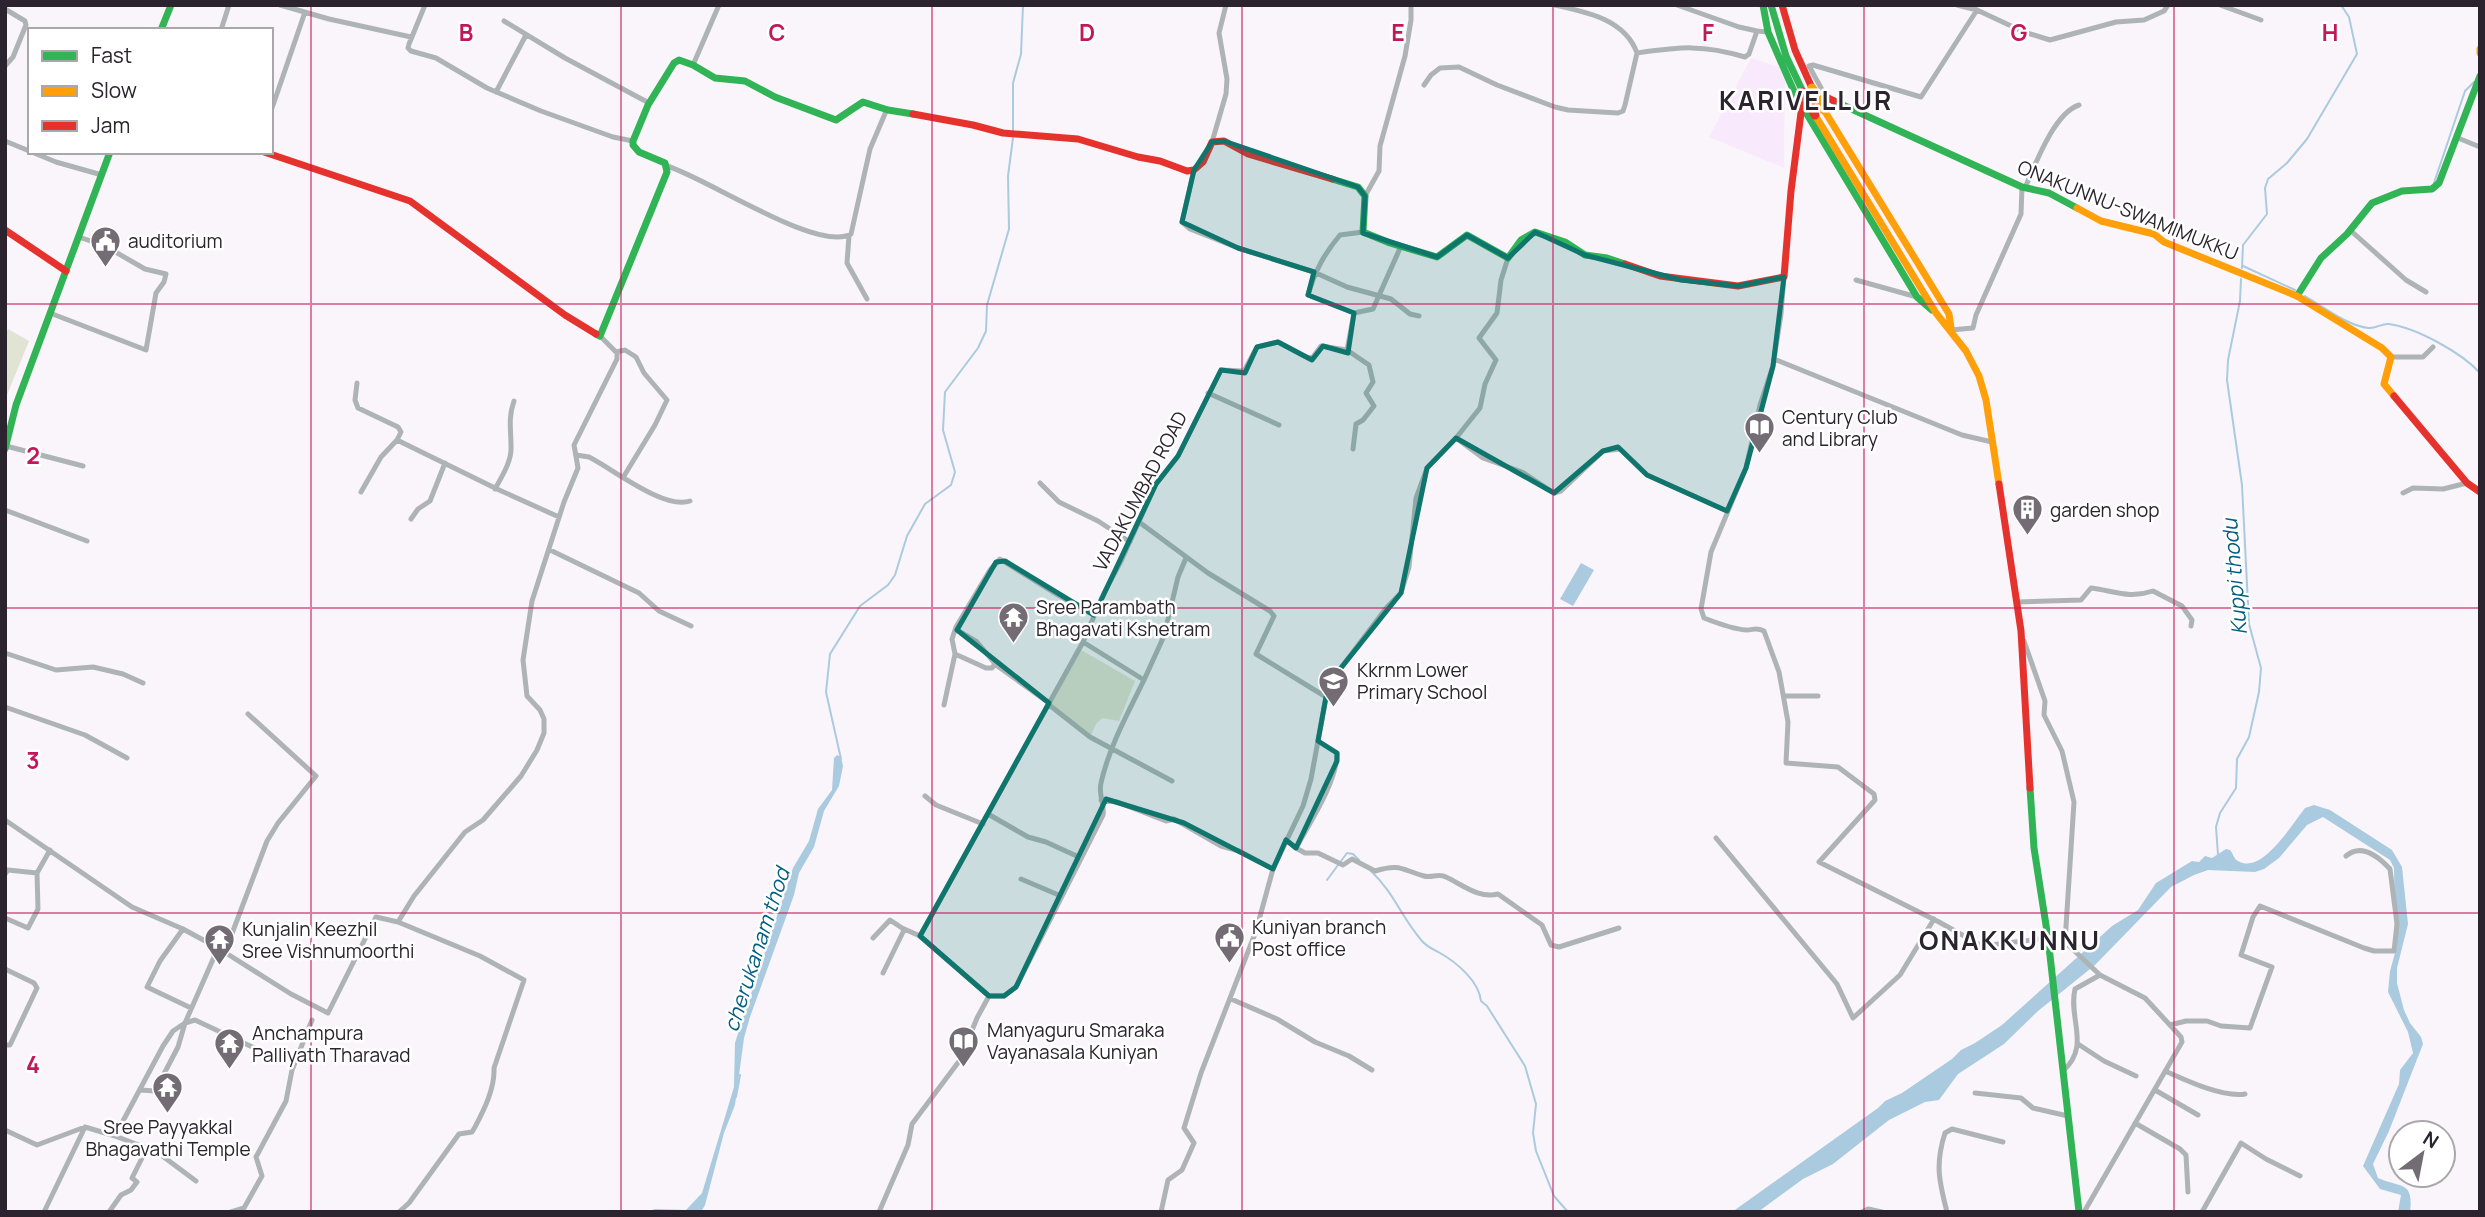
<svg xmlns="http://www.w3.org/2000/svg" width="2485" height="1217" viewBox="0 0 2485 1217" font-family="Manrope,sans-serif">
	<rect width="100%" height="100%" fill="#faf5fa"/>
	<path fill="#f8eafc" d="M1751,58L1785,69L1784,168L1709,137Z"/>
	<path fill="#e1e4d2" d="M8,329L29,341L7,395L5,394V335Z
		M1081,650L1135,681L1119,721L1102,718L1096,724L1091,735L1051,705Z"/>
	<path fill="#aacadf" d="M1581,563L1594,570L1573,606L1560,599Z
		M837,755L841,757L843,766L839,786L824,811L814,847L799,873L794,895L750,1017L744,1038L735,1105L724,1133L705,1205L701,1212H646L655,1209L686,1210L702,1193L734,1087L735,1043L741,1024L793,868L809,841L818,809L832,790L834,758Z
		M2314,805L2330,810L2392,850L2402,867L2408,924L2397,968V983L2404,1010L2410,1023L2421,1037L2423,1044L2389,1131L2373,1164L2378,1178C2400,1188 2414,1180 2410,1212H2398L2401,1195L2380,1189L2363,1166L2399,1084L2400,1070L2413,1053L2408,1032L2388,992L2390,971L2395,953L2394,868L2390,860L2323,817L2307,825L2279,858L2264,869L2255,872L2208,870L2194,875L2171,887L2095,965L2038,1011L2004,1044L1958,1074L1939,1100L1925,1102L1889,1120L1833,1164L1803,1179L1758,1212H1732L1878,1108L1885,1101L1902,1093L1952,1059L1961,1050L1975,1043L2002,1025L2112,926L2138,910L2156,883L2192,861L2199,862L2205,856L2212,858L2226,849L2230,850C2234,855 2234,860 2240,862C2263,873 2293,823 2305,808Z"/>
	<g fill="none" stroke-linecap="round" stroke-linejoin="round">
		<path stroke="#aacadf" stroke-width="2" d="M1013,132V83L1021,54L1023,5
			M2434,183L2465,91L2474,82
			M2243,266L2295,290
			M2242,268L2243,245L2267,214L2265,188L2268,179L2287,163L2307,139L2357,54L2349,17L2341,5
			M2305,296C2324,307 2346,325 2368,328C2376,329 2382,323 2389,324C2417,328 2462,353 2480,373
			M841,759L826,692L830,654L860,606L888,585L895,575L907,536L925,504L951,485L955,472L943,430L945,392L978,348L986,331L987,305L1009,229L1008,176L1013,138
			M2218,855L2216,827L2220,813L2236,788L2237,759L2249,737L2259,692L2261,668L2249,624L2242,485L2227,380L2228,360L2240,301L2241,279
			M1371,871C1395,894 1401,917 1422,941C1427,947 1433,949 1440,953C1456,962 1479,981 1481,1001L1487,1006L1525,1066L1536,1104L1533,1133L1536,1151L1554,1196L1568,1212
			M1327,880L1347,853L1353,854L1359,860
			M736,1097L740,1075"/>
		<path stroke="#aeb4b5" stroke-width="5" d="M280,5L329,19L411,37
			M425,5L409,44L408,48L411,51L436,58L487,88L541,111L613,137L633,141
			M1555,5C1586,12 1625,19 1637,53C1681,47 1702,44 1745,57L1749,54L1757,31L1768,32
			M1677,5L1739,27L1757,31
			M1957,5L1977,10L2024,32L2050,40L2116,22L2144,20L2164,11L2168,5
			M2220,5L2261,20
			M5,9L25,21L26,25L13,57L5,66
			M504,21L565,58L649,103
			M221,30L229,5
			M693,65L719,5
			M1424,85L1431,75L1440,68L1459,67L1497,85L1555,107L1568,110L1618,113L1623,111L1625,105L1637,53
			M496,92L526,35
			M1826,97L1809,66L1813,65L1921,97L1977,10
			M271,111L305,12
			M2458,138L2480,147
			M5,141L56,162L102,175
			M1212,142L1226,94L1227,79L1219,33L1226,5
			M667,166C707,178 818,253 851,234L870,149L887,109
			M1194,170L1182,222L1190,229L1238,248L1314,272L1347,287L1391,299L1410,314L1419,316
			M2025,188C2035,165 2054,113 2079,105
			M1365,196L1379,171L1380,146L1405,56L1411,20V5
			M2350,230L2406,280L2426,292
			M849,236L847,263L867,299
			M1784,277L1781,314L1773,366L1760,405L1746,468L1711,552L1701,609L1704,618C1717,623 1732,629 1746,630C1754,630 1756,627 1764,631L1779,672L1788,722L1786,763L1838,767L1874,794L1875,800L1819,862L1939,922L1982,946L2048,938
			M1856,280L1917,297
			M50,313L146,350L156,293L164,282L166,274L145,269L105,246L79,237
			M1354,313L1308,295C1315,271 1324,254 1340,235L1363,232
			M1951,330L1973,328L1976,315L2021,214L2022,187
			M1347,350L1369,365L1373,382L1366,393L1374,406L1363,420L1356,424L1353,449
			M616,352L625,350L636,357L644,373L667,400L655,425L624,476
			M2391,357H2423L2433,347
			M1774,359L1962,435L1992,442
			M357,383L355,400L358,408L398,427L401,432L397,440
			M1208,393L1279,425
			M1456,438L1483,458L1522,472L1554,493L1561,491L1603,451L1620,449L1647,475L1727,511
			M6,446L83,466
			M576,455L589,457C613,469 664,510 690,501
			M1040,483L1059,502L1098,521L1130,542
			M495,489C502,476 512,461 511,446C511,430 508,418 514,401
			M361,492L381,457L397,440L497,489L559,517
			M2403,493L2413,488L2443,489L2467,483
			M5,510L87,541
			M411,519L418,509L430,501L445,463
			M1139,522L1208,573L1270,611L1274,616L1256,654L1326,697
			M550,550L639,593L659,611L691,626
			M2017,602L2081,600L2091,588C2115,591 2129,599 2153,591L2182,606L2192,620L2191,626
			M956,627L952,639L955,654L986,668H992L995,664
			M2024,641L2045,701L2044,715L2062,751L2074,802L2065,942L2100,975L2145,998L2181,1037L2182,1042L2084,1212
			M5,653L56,670L93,667L123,674L143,683
			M1144,680L1164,636L1178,577L1186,558
			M1784,696H1818
			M1049,703L996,665L977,642L957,630L956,627L990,570L1000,559L1053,592L1094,615
			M1048,704L1090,737L1172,781
			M944,705L955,654
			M5,707L85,735L127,758
			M925,796L936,805L983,824
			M1101,800L1117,802L1166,821L1174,819L1221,846L1239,851L1273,869
			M988,814L1028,837L1046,842L1081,858
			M5,820L132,907L183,929L218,948L185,1023L173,1031L163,1046L115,1136L85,1127L44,1212
			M1716,838L1837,984L1853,1018L1900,975L1934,919
			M1286,840L1296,848C1309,824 1338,780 1337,753L1318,741
			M1296,848L1305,853H1318L1343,865L1352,859L1375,871C1401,863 1402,870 1424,876C1432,878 1439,873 1446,877C1463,885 1479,899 1498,894L1542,925L1551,945L1559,947L1619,928
			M5,874L8,870L37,873L50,850
			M1021,879L1061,896
			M5,918L28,928L38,909L37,873
			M398,922L414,896L465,832L483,820L521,776L537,750L544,733V719L540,710L527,696L523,660L532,601L564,502L578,468L574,445L617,359V353L600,336
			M183,929L160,961L147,987L191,1008
			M873,938L890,920L902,928L920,936
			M218,948L291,994L328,1013L376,917L398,922L480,956L524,980L494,1068C495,1088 484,1110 475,1127L472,1132L459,1134L409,1203L399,1212
			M225,952L267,841L278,823L316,776L248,714
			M5,969L34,983L37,988L10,1045H5
			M883,973L904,930
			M989,996L920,936L1083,642
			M1231,999L1277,1019L1315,1042L1349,1056L1372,1070
			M2170,1025L2186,1021H2207L2221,1026L2250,1028L2272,967L2241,955L2253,917L2260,906L2364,948L2374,951H2394L2397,924L2390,869C2378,856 2361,843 2346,856
			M2078,1044L2104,1061L2136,1076
			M2063,1071C2091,1046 2068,1019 2075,989L2100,975
			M2165,1071C2185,1080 2223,1098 2245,1094
			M140,1090L155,1091L178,1047L185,1023L195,1020L265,1053
			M2155,1090L2198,1115
			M1975,1093L2021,1098L2033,1108L2068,1116
			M2135,1123L2180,1149L2186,1155L2188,1192
			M5,1130L37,1145L85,1127
			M115,1136L157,1152L196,1181
			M109,1212L121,1195L131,1190L137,1182L132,1178L147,1148
			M231,1212L244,1208L262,1176L256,1157L286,1101L292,1070L312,1020
			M879,1212L908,1145L912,1124L960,1060L977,1018L989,996H1004L1016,987L1103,815C1105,804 1098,795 1101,783C1109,747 1128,713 1144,680L1083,642L1104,593L1121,561L1156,484L1178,456L1221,370L1244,371L1257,347L1278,342L1308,358L1313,357L1321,346L1347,350L1354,313L1373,309L1401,246
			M1161,1212L1168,1180L1182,1170L1194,1143L1184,1128L1201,1073L1256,931L1273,869L1303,806L1311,779L1326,697L1337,673L1387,607L1401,593L1409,567L1416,498L1427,468L1456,438L1480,408L1485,384L1496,360L1479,338L1497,313L1501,280L1508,258
			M1862,1212L1868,1209L1882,1212
			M1947,1212C1939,1181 1935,1164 1945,1133L1952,1129L2003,1142
			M2202,1212L2241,1143L2266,1159L2300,1176"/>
		<path stroke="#30b455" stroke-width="7" d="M1763,5L1768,32L1796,96L1917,297L1932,310
			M1771,5L1786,56L1803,92
			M161,30L171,5
			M1834,101L2022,187L2049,193L2077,208
			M1332,179L1358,187L1365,196L1363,232L1390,243L1437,257L1467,235L1508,258L1521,240L1535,232L1565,242L1585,255L1607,258L1625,264
			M2297,296L2321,258L2347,234L2372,203L2402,191L2432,189L2439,183L2480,76
			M596,334L600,336L667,172L665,163L639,152L633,145V141L648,105L674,63L679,60L693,65L715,78L745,81L775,97L836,120L863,102L888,110L913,114
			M5,449L16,405L110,152
			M2030,788L2034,848L2048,938L2079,1212"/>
		<path stroke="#ff9f0a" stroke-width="7" d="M2480,49V53
			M1824,110L1949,314L1951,328
			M1815,115L1936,313L1966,351L1979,376L1986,400L1999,484
			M2077,208L2101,221L2154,234L2164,242L2297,296L2382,348L2391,357L2384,384L2394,396"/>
		<path stroke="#e5322d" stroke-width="7" d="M1782,5L1795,50L1812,88
			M913,114L973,125L1003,133L1078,139L1138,157L1160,161L1187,171L1194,170L1203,162L1212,142L1224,141L1248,154L1332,179
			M264,152L410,201L565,315L596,334
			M5,230L66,271
			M1625,264L1660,276L1738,286L1784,277L1791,191L1802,105L1826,97L1834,101
			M2394,396L2467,483L2480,492
			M1999,484L2021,631L2030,788"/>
		<path stroke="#ff9f0a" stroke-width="9" d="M1812,88L1824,110"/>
		<path stroke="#e5322d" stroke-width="9" d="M1803,92L1815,115"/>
	</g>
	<path fill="#0f766e" fill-opacity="0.2" stroke="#0f766e" stroke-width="5" stroke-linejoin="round" d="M1224,141L1358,187L1365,196L1363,233L1437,257L1467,235L1508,258L1535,232L1585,255L1681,280L1738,286L1784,277L1773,366L1746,468L1727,511L1647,475L1618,447L1603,451L1554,493L1456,438L1427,468L1401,593L1337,673L1326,697L1318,741L1337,753V761L1296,848L1286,840L1273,869L1184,823L1106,799L1016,987L1004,996H989L920,936L1049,703L957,630L996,562L1005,561L1094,615L1156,484L1178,456L1221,370L1245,373L1257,347L1278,342L1312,360L1323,346L1348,353L1354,313L1308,295L1314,272L1238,248L1182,222L1194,170L1212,142Z"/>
	<path fill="none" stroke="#c2185b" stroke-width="2" stroke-opacity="0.55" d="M311,5V1212M621,5V1212M932,5V1212M1242,5V1212M1553,5V1212M1864,5V1212M2174,5V1212M5,304H2480M5,608H2480M5,913H2480"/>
	<defs>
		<symbol id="civic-pin" viewBox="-11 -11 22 30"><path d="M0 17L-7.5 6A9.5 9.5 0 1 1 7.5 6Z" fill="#736c75" stroke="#fff"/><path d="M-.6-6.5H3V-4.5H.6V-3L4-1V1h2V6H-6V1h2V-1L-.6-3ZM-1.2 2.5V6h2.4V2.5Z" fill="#fff"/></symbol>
		<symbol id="library-pin" viewBox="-11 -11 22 30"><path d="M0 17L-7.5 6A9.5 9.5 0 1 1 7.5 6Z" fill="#736c75" stroke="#fff"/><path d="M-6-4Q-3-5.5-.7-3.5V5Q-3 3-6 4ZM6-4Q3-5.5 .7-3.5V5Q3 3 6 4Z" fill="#fff"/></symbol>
		<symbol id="building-pin" viewBox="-11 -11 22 30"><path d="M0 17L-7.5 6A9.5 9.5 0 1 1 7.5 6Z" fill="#736c75" stroke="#fff"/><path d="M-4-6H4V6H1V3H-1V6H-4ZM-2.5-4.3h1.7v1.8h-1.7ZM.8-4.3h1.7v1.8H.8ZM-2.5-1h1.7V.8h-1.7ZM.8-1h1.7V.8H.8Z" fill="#fff"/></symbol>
		<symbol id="temple-pin" viewBox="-11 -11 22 30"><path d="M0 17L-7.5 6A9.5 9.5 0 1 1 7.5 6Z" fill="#736c75" stroke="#fff"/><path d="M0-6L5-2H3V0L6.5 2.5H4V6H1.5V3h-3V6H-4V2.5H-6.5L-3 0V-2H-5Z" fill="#fff"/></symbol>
		<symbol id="school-pin" viewBox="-11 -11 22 30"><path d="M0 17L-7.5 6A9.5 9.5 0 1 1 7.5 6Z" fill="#736c75" stroke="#fff"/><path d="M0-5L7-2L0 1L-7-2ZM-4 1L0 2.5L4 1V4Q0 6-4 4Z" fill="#fff"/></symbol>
	</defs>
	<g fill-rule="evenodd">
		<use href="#civic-pin" x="88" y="224" width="35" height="47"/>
		<use href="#library-pin" x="1742" y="410" width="35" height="47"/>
		<use href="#building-pin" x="2010" y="492" width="35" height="47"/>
		<use href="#temple-pin" x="996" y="600" width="35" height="47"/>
		<use href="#school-pin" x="1316" y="664" width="35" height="47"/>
		<use href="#civic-pin" x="1212" y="920" width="35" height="47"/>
		<use href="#temple-pin" x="202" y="922" width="35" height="47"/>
		<use href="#library-pin" x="946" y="1024" width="35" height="47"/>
		<use href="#temple-pin" x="212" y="1026" width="35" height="47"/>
		<use href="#temple-pin" x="150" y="1070" width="35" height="47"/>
	</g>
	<g text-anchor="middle" stroke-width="5" stroke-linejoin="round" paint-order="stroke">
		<g font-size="19" fill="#2b232d" stroke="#fff">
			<text transform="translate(2128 210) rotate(22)" y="7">ONAKUNNU-SWAMIMUKKU</text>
			<text transform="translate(1140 491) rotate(-62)" y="7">VADAKUMBAD ROAD</text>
		</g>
		<g font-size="19" fill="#2b232d" stroke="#fff" text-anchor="start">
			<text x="128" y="248">auditorium</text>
			<text x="1782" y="424">Century Club<tspan x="1782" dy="22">and Library</tspan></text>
			<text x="2050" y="517">garden shop</text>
			<text x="1036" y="614">Sree Parambath<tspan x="1036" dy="22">Bhagavati Kshetram</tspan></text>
			<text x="1357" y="677">Kkrnm Lower<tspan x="1357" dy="22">Primary School</tspan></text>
			<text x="1252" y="934">Kuniyan branch<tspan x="1252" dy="22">Post office</tspan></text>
			<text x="242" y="936">Kunjalin Keezhil<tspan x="242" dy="22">Sree Vishnumoorthi</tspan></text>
			<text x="987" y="1037">Manyaguru Smaraka<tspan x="987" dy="22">Vayanasala Kuniyan</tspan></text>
			<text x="252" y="1040">Anchampura<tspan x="252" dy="22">Palliyath Tharavad</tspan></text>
			<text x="168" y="1134" text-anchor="middle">Sree Payyakkal<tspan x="168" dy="22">Bhagavathi Temple</tspan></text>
		</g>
		<g font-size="21" font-style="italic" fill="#005e83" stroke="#fff">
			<text transform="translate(2235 577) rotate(-95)" y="7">Kuppi thodu</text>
			<text transform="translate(757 950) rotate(-72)" y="7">cherukanam thod</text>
		</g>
		<g font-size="26" font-weight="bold" letter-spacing="2" fill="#2b232d" stroke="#fff">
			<text x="1806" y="110">KARIVELLUR</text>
			<text x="2010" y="950">ONAKKUNNU</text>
		</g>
	</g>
	<g font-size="23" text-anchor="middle" font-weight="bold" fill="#c2185b" stroke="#fff" stroke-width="5" stroke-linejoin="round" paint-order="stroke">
		<text x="466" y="41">B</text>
		<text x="777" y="41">C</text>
		<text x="1087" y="41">D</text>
		<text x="1398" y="41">E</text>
		<text x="1708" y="41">F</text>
		<text x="2019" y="41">G</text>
		<text x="2330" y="41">H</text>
		<text x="33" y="464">2</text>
		<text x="33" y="769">3</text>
		<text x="33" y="1073">4</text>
	</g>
	<rect width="2485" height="1217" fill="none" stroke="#2b232d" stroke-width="14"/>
	<rect x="28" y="28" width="245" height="126" fill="#ffffff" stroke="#aaa7ab" stroke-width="2"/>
	<rect x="42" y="51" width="35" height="10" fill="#30b455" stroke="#aaa7ab" stroke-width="2"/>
	<text x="91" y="63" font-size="21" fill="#2b232d">Fast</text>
	<rect x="42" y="86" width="35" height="10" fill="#ff9f0a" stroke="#aaa7ab" stroke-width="2"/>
	<text x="91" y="98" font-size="21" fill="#2b232d">Slow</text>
	<rect x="42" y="121" width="35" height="10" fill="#e5322d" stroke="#aaa7ab" stroke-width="2"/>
	<text x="91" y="133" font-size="21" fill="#2b232d">Jam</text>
	<g transform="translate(2422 1154) rotate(32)"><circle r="33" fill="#ffffff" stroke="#aaa7ab" stroke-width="2"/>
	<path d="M0-5L12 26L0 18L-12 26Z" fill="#736c75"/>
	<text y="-10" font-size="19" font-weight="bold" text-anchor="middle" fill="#2b232d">N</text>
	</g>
</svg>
